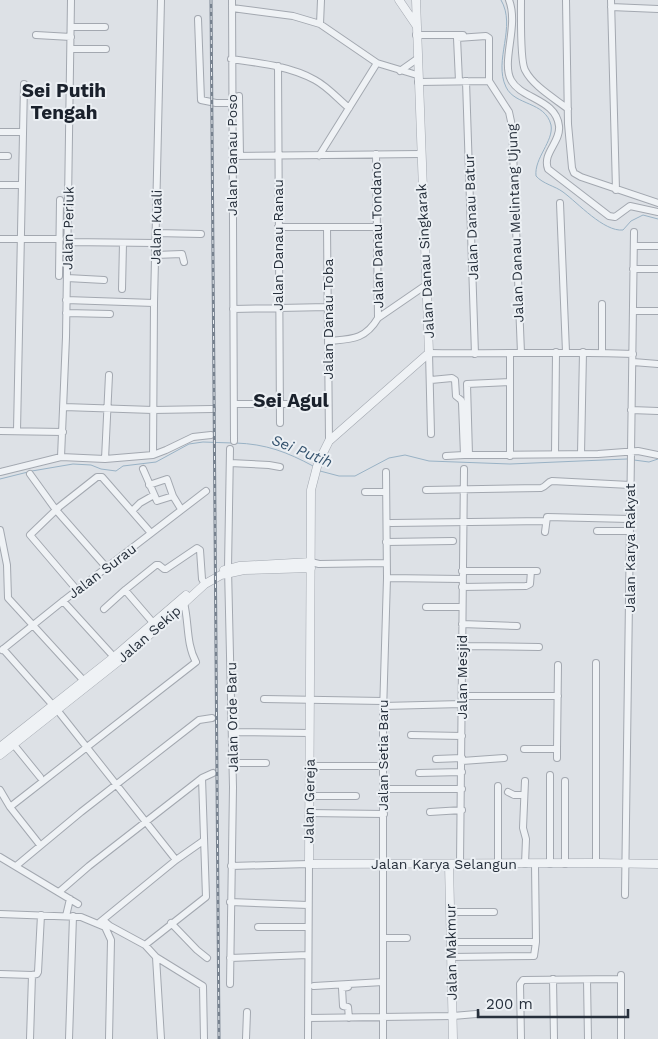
<svg xmlns="http://www.w3.org/2000/svg" width="658" height="1039" viewBox="0 0 658 1039" font-family="'Work Sans',sans-serif">
	<rect width="100%" height="100%" fill="#dde1e6"/>
	<g fill="none" stroke-linecap="round" stroke-linejoin="round">
		<path stroke="#99b2c5" stroke-width="1" d="M501,0C517,27 493,60 506,87C515,106 545,101 551,125C554,141 534,158 536,176C543,184 555,186 563,192C578,203 604,232 623,230L631,221L643,215L658,219
			M236,443C266,444 287,452 313,466
			M634,460L649,462L658,459
			M32,471L73,464L91,465L101,469L116,471L123,466L156,462L189,444L203,442L232,443
			M320,471L339,476H355L389,458L405,455L429,461L510,464L627,459
			M0,479L28,472"/>
		<defs>
			<path id="minor" d="M232,0L234,441
				M321,0L320,24L377,63L417,75
				M509,0C519,26 501,61 511,80C521,99 556,99 559,126C561,142 542,153 548,169L609,216L615,217L630,206L658,212
				M521,0C521,13 520,61 525,70C533,86 554,98 568,109
				M566,0L568,124L572,168L574,173L581,177L658,203
				M611,0L616,190
				M611,7L658,9
				M232,8L293,16L320,24
				M198,19L201,100L216,103H232
				M71,27H105
				M36,35L71,37
				M416,35H463
				M71,49H106
				M231,59C259,63 290,66 315,80C328,87 338,99 349,108
				M278,66L280,423
				M400,71L417,59
				M459,81L457,38L486,36L489,38V81
				M466,81L475,354
				M418,82L489,81L509,112L512,126L521,353
				M239,96L240,156
				M0,132H23
				M0,156H8
				M233,156L420,154
				M319,156L377,63
				M0,185H22
				M560,203L566,352
				M278,227H377
				M327,227L329,441
				M156,233L201,234
				M0,239H60
				M67,242L155,243
				M634,246H658
				M155,255L182,254L184,262
				M633,269H658
				M59,276L60,200
				M67,278L104,280
				M122,289L123,243
				M66,300L154,303
				M602,304V353
				M233,309L328,307
				M633,311H658
				M66,313L110,314
				M378,318L426,285
				M329,341C351,339 365,340 378,318L376,154
				M633,362L658,364
				M431,380L452,378L455,380L456,396L461,400L462,403L464,455L598,454L638,451L658,455
				M235,404H328
				M64,407L153,410L212,409
				M631,410L658,411
				M0,431L63,432
				M17,431L24,84
				M431,434L429,353C497,354 565,351 633,354
				M555,454L556,352
				M581,454L583,352
				M153,455L154,303L161,0
				M469,455L467,384L510,382
				M446,456L464,455
				M510,456V354
				M61,457L66,337L71,0
				M105,459L109,375
				M230,463L269,465L280,467
				M143,469L157,501L173,496
				M0,472L61,457L105,459L153,455L166,450L193,437L211,435
				M30,474L56,510L107,568
				M149,485L167,479L173,496L181,509
				M426,490L541,488C546,487 547,482 552,481L630,485
				M365,492H386
				M132,511L140,503L154,495
				M391,523L545,521
				M0,530L7,565L8,598L84,681
				M597,531H630
				M545,532L547,517L630,519
				M386,542L453,541
				M311,562L319,564L386,563
				M462,571H537
				M387,578L462,579
				M462,587L526,586L530,584L531,571
				M77,590L30,535L59,507L97,477H102L151,533
				M125,590L156,565H159L164,569H166L197,548L200,550L202,579L205,584
				M63,601L114,657
				M426,607H462
				M104,609L125,590L155,625
				M462,624L517,626
				M462,646L539,647
				M3,649L58,711L176,860
				M2,650L63,601L206,491
				M462,696H558
				M264,699L383,701
				M383,706L462,704
				M233,732L310,733
				M411,735L462,736
				M14,745L40,777
				M524,749H557V758
				M557,749L558,665
				M436,759L462,758
				M462,761L504,758
				M233,763H266
				M310,766H383
				M419,773L462,772
				M202,778L213,773
				M525,781L523,828L526,839L525,864
				M383,789H462
				M0,790L10,807L40,845
				M508,792L514,795H523
				M309,796H356
				M10,807L196,662C186,644 189,622 184,603
				M430,812L462,810
				M309,813L384,814
				M0,857L78,904
				M596,863V663
				M460,864L464,469
				M498,864V786
				M550,864V775
				M565,864V781
				M16,866L81,812L199,720L212,718
				M231,866L309,864L308,1039
				M59,892L89,866L202,778L206,897L145,945
				M625,895L634,232
				M230,902L308,905
				M450,912H494
				M0,914L81,917L105,927L111,940L109,1039
				M66,916L70,899
				M103,920L110,926L145,945L156,957L203,986L204,1039
				M100,922L176,860L203,841
				M171,923L197,950L207,958
				M258,927H308
				M384,938H407
				M451,942H536
				M156,957L161,1039
				M451,957L534,956L536,942L535,864
				M230,958L308,955
				M0,974L32,975
				M621,975V1039
				M553,979L554,1039
				M587,980L588,1039
				M230,984L233,787L228,568L230,449
				M314,986L383,982
				M348,987L342,988L343,1006L348,1007L349,1018
				M308,1018L453,1016L476,1014
				M30,1039L32,975L37,974L38,972L41,915
				M69,1039L73,916
				M246,1039L247,1012
				M383,1039V713L387,578L386,472
				M521,1039L520,984L523,980L621,979"/>
			<path id="tertiary" d="M399,0L416,25
				M416,0L429,353L329,441L318,463L311,490L309,864L596,863L658,864
				M224,570L239,566L311,562
				M0,747L114,657L186,595
				M0,755L134,649L205,584L221,575L244,570L311,568
				M449,864L453,1039"/>
		</defs>
		<use href="#minor" stroke="#a3a8b0" stroke-width="8"/>
		<use href="#tertiary" stroke="#a3a8b0" stroke-width="9"/>
		<use href="#minor" stroke="#eff2f5" stroke-width="6"/>
		<use href="#tertiary" stroke="#eff2f5" stroke-width="8"/>
		<defs>
			<path id="rail" d="M211,0L219,1039"/>
		</defs>
		<use href="#rail" stroke="#77828f" stroke-width="3"/>
		<use href="#rail" stroke="#ecf0f4" stroke-width="1" stroke-dasharray="4" stroke-linecap="butt"/>
	</g>
	<g text-anchor="middle" stroke-width="4" stroke-linejoin="round" paint-order="stroke">
		<g font-size="14" fill="#27303c" stroke="#ecf0f4">
			<text transform="translate(232 155) rotate(-90)" y="5">Jalan Danau Poso</text>
			<text transform="translate(471 217) rotate(-92)" y="5">Jalan Danau Batur</text>
			<text transform="translate(515 223) rotate(-92)" y="5">Jalan Danau Melintang Ujung</text>
			<text transform="translate(156 227) rotate(-89)" y="5">Jalan Kuali</text>
			<text transform="translate(68 228) rotate(-89)" y="5">Jalan Periuk</text>
			<text transform="translate(377 235) rotate(-91)" y="5">Jalan Danau Tondano</text>
			<text transform="translate(278 245) rotate(-90)" y="5">Jalan Danau Ranau</text>
			<text transform="translate(425 261) rotate(-93)" y="5">Jalan Danau Singkarak</text>
			<text transform="translate(328 319) rotate(-90)" y="5">Jalan Danau Toba</text>
			<text transform="translate(630 548) rotate(-90)" y="5">Jalan Karya Rakyat</text>
			<text transform="translate(102 571) rotate(-37)" y="5">Jalan Surau</text>
			<text transform="translate(149 634) rotate(-41)" y="5">Jalan Sekip</text>
			<text transform="translate(462 677) rotate(-90)" y="5">Jalan Mesjid</text>
			<text transform="translate(232 717) rotate(-91)" y="5">Jalan Orde Baru</text>
			<text transform="translate(383 755) rotate(-90)" y="5">Jalan Setia Baru</text>
			<text transform="translate(309 801) rotate(-89)" y="5">Jalan Gereja</text>
			<text x="444" y="869">Jalan Karya Selangun</text>
			<text transform="translate(451 952) rotate(-91)" y="5">Jalan Makmur</text>
		</g>
		<g font-size="15" font-style="italic" fill="#34526d" stroke="#ecf0f4">
			<text transform="translate(302 451) rotate(22)" y="5">Sei Putih</text>
		</g>
		<g font-size="19" font-weight="bold" fill="#1a212c" stroke="#ecf0f4">
			<text x="64" y="97">Sei Putih<tspan x="64" dy="22">Tengah</tspan></text>
			<text x="291" y="407">Sei Agul</text>
		</g>
	</g>
	<path d="M478 1009v8h150v-8" fill="none" stroke="#27303c" stroke-width="2.5"/>
	<text x="486" y="1009" font-size="15" fill="#27303c" stroke="#ecf0f4" stroke-width="4" paint-order="stroke">200 m</text>
</svg>
